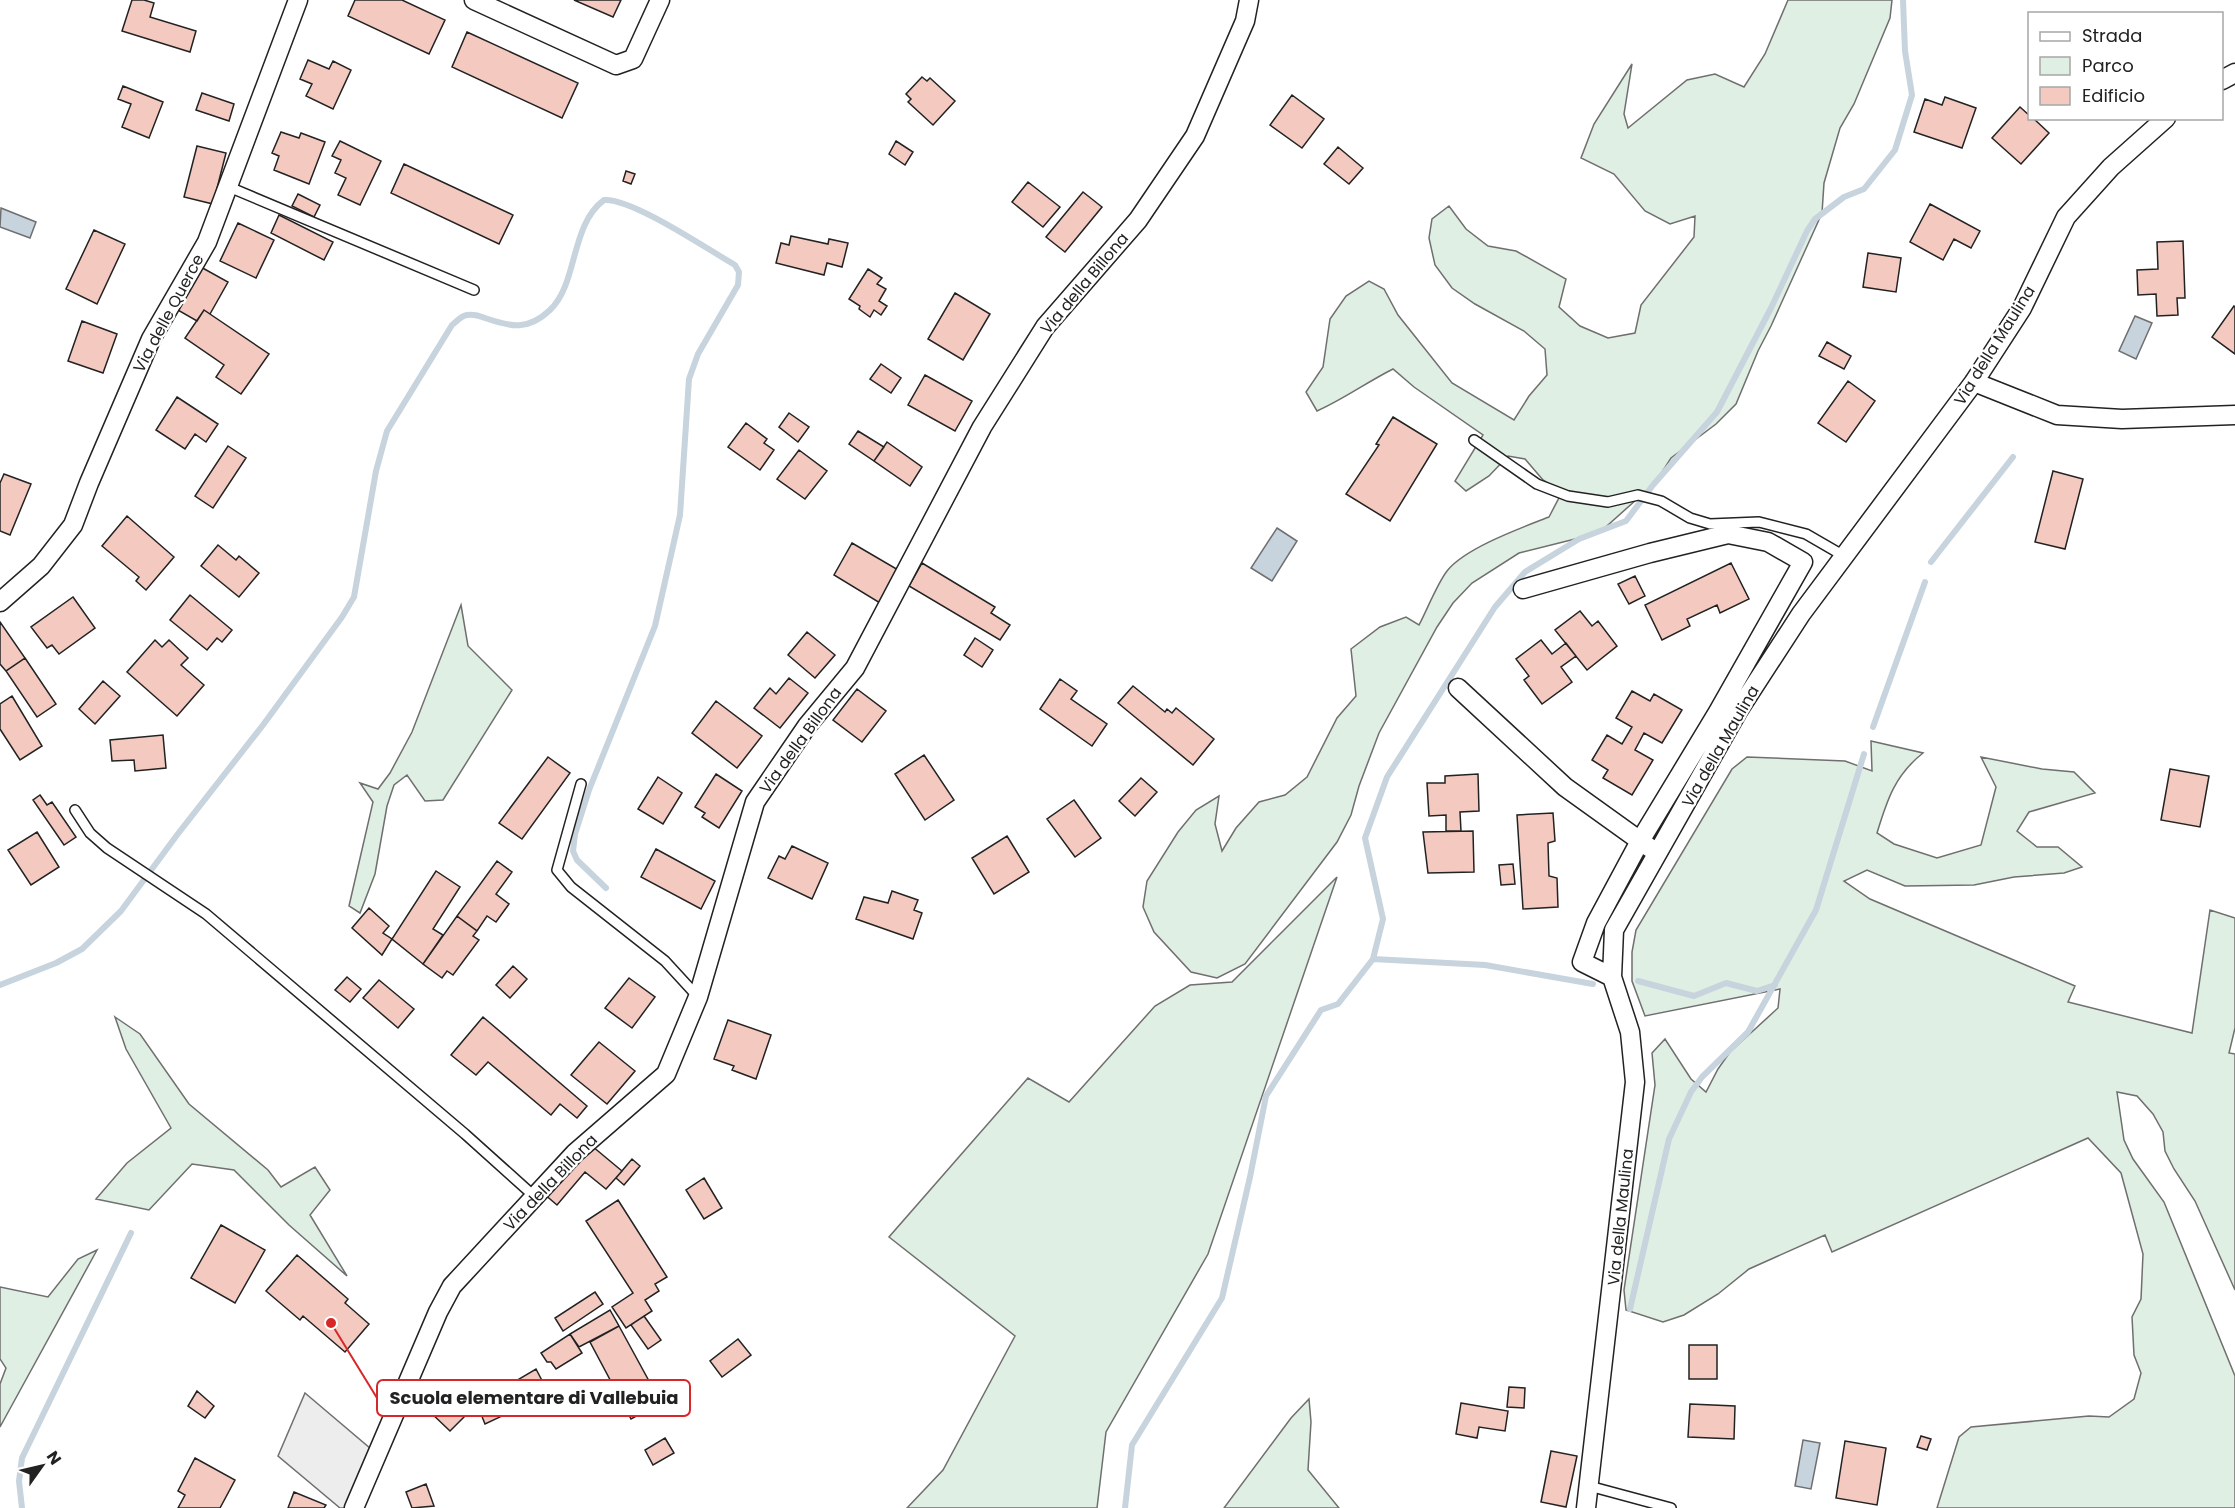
<svg xmlns="http://www.w3.org/2000/svg" width="2235" height="1508" viewBox="0 0 2235 1508" font-family="Poppins,sans-serif">
	<rect width="100%" height="100%" fill="#fff"/>
	<path fill="#e0efe3" stroke="#6f6f6f" stroke-width="1.5" d="M1788,0H1892L1890,18L1854,104L1840,128L1824,183L1822,213L1771,326L1758,351L1736,404L1716,424L1671,458L1655,483L1599,533L1519,553L1472,583L1453,603L1437,627L1379,733L1359,786L1351,815L1337,842L1245,964L1217,978L1191,972L1154,932L1143,907L1147,881L1178,832L1196,810L1219,796L1215,824L1222,851L1236,828L1259,802L1285,795L1307,777L1337,718L1356,696L1351,649L1380,627L1406,617L1419,625C1427,610 1437,584 1447,571C1465,548 1521,528 1549,517L1562,492L1543,480L1525,459L1508,456L1489,476L1466,491L1455,481L1483,435L1414,387L1393,369C1367,382 1344,399 1317,411L1306,392L1323,367L1330,319L1346,296L1369,281L1384,289L1398,315L1452,383L1514,420L1529,396L1547,375L1545,349L1524,331L1475,304L1452,288L1435,265L1429,238L1432,219L1449,206L1466,229L1488,246L1516,251L1566,279L1559,307L1580,326L1608,338L1635,333L1641,305L1694,237L1695,216L1670,224L1645,211L1614,174L1581,158L1594,124L1632,64L1624,114L1628,128L1687,80L1715,74L1744,87L1765,54Z
		M461,605L468,646L512,690L443,800L425,801L407,775L394,785L387,806L375,874L360,913L349,906L373,802L360,783L378,789L390,773L412,732Z
		M1871,741L1923,753C1895,775 1887,800 1877,833L1894,844L1937,858L1981,845L1996,787L1981,757L2042,769L2074,772L2095,793L2029,812L2017,831L2037,847H2058L2082,867L2064,873L2014,877L1974,885L1905,886L1867,870L1844,881L1870,899L2075,986L2068,1002L2192,1033L2210,910L2235,918V1028L2229,1053L2235,1054V1290L2195,1201L2174,1169L2165,1151L2163,1132L2153,1114L2137,1096L2117,1092L2124,1140L2133,1159L2164,1202L2235,1376V1508H1937L1959,1437L1971,1427L2089,1416L2109,1417L2134,1399L2141,1373L2134,1355L2132,1317L2141,1299L2143,1254L2121,1173L2088,1138L1832,1252L1825,1235L1749,1269L1718,1294L1684,1315L1663,1322L1626,1310L1624,1290L1655,1085L1652,1053L1665,1039L1691,1079L1706,1092L1718,1069L1730,1052L1778,1008L1780,989L1645,1016L1632,981V952L1636,930L1732,769L1747,757L1845,761L1872,771Z
		M1337,877L1208,1254L1106,1432L1097,1508H907L943,1470L1015,1336L889,1237L1028,1078L1069,1102L1155,1006L1190,985L1232,982Z
		M115,1017L140,1034L189,1104L268,1170L281,1187L315,1167L330,1190L310,1215L347,1276L289,1225L234,1170L192,1164L149,1210L96,1199L127,1163L171,1128L126,1049Z
		M97,1250L0,1427V1384L6,1368L0,1359V1287L48,1297L78,1259Z
		M1309,1399L1311,1422L1308,1470L1339,1508H1224L1291,1418Z"/>
	<path fill="#ededed" stroke="#6f6f6f" stroke-width="1.5" d="M305,1393L371,1449L346,1508H340L278,1456Z"/>
	<path fill="#c7d3dd" stroke="#6f6f6f" stroke-width="1.5" d="M1,208L36,222L30,238L0,227Z
		M2135,316L2152,323L2136,359L2119,351Z
		M1277,528L1297,541L1272,581L1251,568Z
		M1803,1440L1820,1443L1811,1489L1795,1486Z"/>
	<g fill="none" stroke-linecap="round" stroke-linejoin="round">
		<path stroke="#c7d3dd" stroke-width="6" d="M1931,562L2013,457
			M1873,727L1925,582
			M1373,959L1485,965L1593,984
			M1638,981L1694,996L1726,983L1757,991L1775,985
			M0,985L56,963L82,949L121,911L177,835L263,725L342,617L354,597L376,471L387,431L452,325C457,321 461,316 467,315C473,314 480,316 485,318C511,327 528,331 550,310C578,284 570,225 604,200C632,198 707,249 735,265L739,272L738,285L698,354L689,379L680,515L655,626L589,790L575,834L573,851L577,860L606,888
			M1630,1309L1669,1139L1691,1092L1702,1077L1748,1032L1816,910L1864,754
			M22,1508L19,1481L22,1458L131,1233
			M1125,1508L1132,1445L1222,1298L1250,1177L1266,1096L1321,1010L1338,1004L1373,959L1383,919L1365,838L1387,777L1495,607L1525,572L1579,539L1626,521L1653,485L1717,412L1771,308L1807,231L1815,219L1844,197L1864,189L1895,150L1912,95L1905,51L1903,0"/>
	</g>
	<path fill="#f3c9c0" stroke="#222" stroke-width="1.5" d="M132,0H144L154,3L150,17L196,31L190,52L122,31Z
		M355,0H402L445,20L429,54L348,16Z
		M574,0H621L613,17Z
		M467,32L578,83L562,118L452,67Z
		M308,60L329,69L333,61L351,70L333,109L306,96L312,84L300,79Z
		M922,77L927,81L930,78L955,101L933,125L908,102L911,99L906,94Z
		M123,86L163,102L149,138L122,127L131,104L118,99Z
		M202,93L234,104L229,121L196,110Z
		M1292,95L1324,119L1302,148L1270,125Z
		M1945,97L1976,108L1962,148L1914,132L1925,99L1942,105Z
		M2020,107L2030,116V118H2033L2049,133L2021,164L1992,138Z
		M281,132L299,138L301,133L325,142L309,184L274,170L279,156L272,153Z
		M340,141L381,161L360,205L338,195L346,178L335,173L341,160L332,156Z
		M896,141L913,152L905,165L889,154Z
		M197,146L226,153L213,204L184,197Z
		M1338,147L1363,168L1349,184L1324,164Z
		M404,164L513,215L499,244L391,193Z
		M626,171L635,174L631,184L623,181Z
		M1028,182L1060,207L1043,227L1012,202Z
		M1083,192L1102,207L1065,252L1046,237Z
		M298,194L320,205L314,217L292,206Z
		M1930,204L1980,231L1971,248L1954,239L1943,260L1910,242Z
		M279,215L333,242L324,260L271,233Z
		M238,223L274,240L256,278L220,261Z
		M94,230L125,244L97,304L66,289Z
		M791,236L828,244L829,239L848,243L842,267L827,263L824,275L776,263L781,243L789,245Z
		M2183,241L2185,298H2177L2178,315L2157,316L2156,294L2138,295L2137,270L2158,269L2157,242Z
		M1868,253L1901,258L1896,292L1863,287Z
		M199,266L228,282L210,314L204,310L197,321L176,309Z
		M868,269L882,278L877,284L886,289L879,301L887,306L881,315L874,310L870,317L859,309L860,306L849,299Z
		M955,293L990,314L963,360L928,339Z
		M2234,306L2235,307V354L2212,337Z
		M204,310L269,354L241,394L216,377L224,365L185,338Z
		M82,321L117,334L103,373L68,361Z
		M1827,342L1851,356L1844,369L1819,356Z
		M881,364L901,378L891,393L870,379Z
		M925,375L972,401L955,431L908,405Z
		M1848,381L1875,401L1846,442L1818,423Z
		M177,397L218,424L206,442L195,434L185,449L156,430Z
		M789,413L809,427L798,442L779,427Z
		M1393,417L1437,444L1390,521L1346,494L1379,445L1376,444Z
		M746,423L767,439L764,443L774,450L760,470L728,447Z
		M858,431L884,447L874,461L849,444Z
		M887,442L922,467L910,486L874,461Z
		M228,446L246,458L213,508L195,496Z
		M799,450L827,471L805,499L777,479Z
		M2053,471L2083,479L2065,549L2035,542Z
		M4,474L31,484L10,535L0,531V483Z
		M127,516L174,557L146,590L136,581L139,577L102,546Z
		M852,543L900,571L880,603L834,575Z
		M218,545L236,560L239,556L259,573L239,597L201,566Z
		M922,563L995,607L991,613L1010,625L1000,640L909,586Z
		M1731,563L1749,599L1720,613L1717,605L1687,619L1690,626L1662,640L1645,605Z
		M1635,576L1645,596L1629,604L1618,584Z
		M190,595L232,630L222,642L217,638L207,650L170,620Z
		M73,597L95,628L59,654L52,645L47,648L31,627Z
		M1580,611L1592,626L1598,621L1617,646L1587,670L1555,630Z
		M0,622L25,658L6,671L0,664Z
		M807,632L835,655L815,678L788,655Z
		M975,638L993,650L982,667L964,655Z
		M155,640L162,647L169,640L188,658L181,665L204,685L177,716L127,672Z
		M1541,640L1552,654L1566,643L1576,656L1561,667L1572,682L1542,704L1524,680L1529,676L1516,659Z
		M25,658L56,704L37,717L6,671Z
		M789,678L808,693L780,728L754,708L770,688L776,694Z
		M1060,679L1077,691L1071,699L1107,724L1092,746L1040,709Z
		M103,681L120,696L95,724L79,709Z
		M1133,686L1165,712L1167,709L1172,713L1176,708L1214,739L1193,765L1118,703Z
		M857,689L886,711L862,742L833,720Z
		M1632,691L1650,701L1654,694L1682,710L1662,743L1644,733L1635,750L1653,760L1632,795L1603,778L1608,770L1592,760L1607,735L1622,744L1632,727L1616,718Z
		M12,696L42,746L20,760L0,729V704Z
		M716,701L762,736L737,768L692,733Z
		M163,735L166,768L135,771L134,760L112,761L110,740Z
		M924,755L954,800L925,820L895,774Z
		M548,757L570,773L522,839L499,823Z
		M2170,769L2209,776L2200,827L2161,820Z
		M716,774L742,791L719,828L702,817L705,813L695,807Z
		M1478,774L1479,811L1460,812L1461,831H1446V815L1429,816L1427,783H1445V776Z
		M658,777L682,793L663,824L638,809Z
		M1141,778L1157,792L1135,816L1119,801Z
		M40,795L47,805L52,802L76,837L64,845L33,800Z
		M1074,800L1101,838L1075,857L1047,819Z
		M1553,813L1555,841L1548,843L1549,876L1557,878L1558,907L1523,909L1517,815Z
		M1473,831L1474,872L1428,873L1423,832Z
		M37,832L59,867L31,885L8,850Z
		M1007,836L1029,872L994,894L972,858Z
		M792,846L828,863L812,899L768,878L779,856L785,859Z
		M656,849L715,881L701,909L641,877Z
		M497,861L512,872L496,894L509,904L496,922L487,916L477,931L457,916Z
		M1513,864L1515,884L1501,885L1499,865Z
		M436,871L460,887L433,929L443,935L423,964L392,939Z
		M892,891L918,900L914,910L922,913L913,939L856,919L864,897L888,903Z
		M369,908L389,926L383,933L392,939L382,955L352,928Z
		M457,916L477,931L473,936L479,940L453,975L447,971L442,978L423,964Z
		M513,966L527,979L510,998L496,985Z
		M347,977L361,989L350,1002L335,990Z
		M629,978L655,997L632,1028L605,1008Z
		M379,980L414,1009L398,1028L363,998Z
		M483,1017L587,1106L577,1118L560,1104L551,1115L488,1062L476,1075L451,1055Z
		M728,1020L771,1035L756,1079L732,1070L734,1066L714,1059Z
		M599,1042L635,1071L607,1104L571,1075Z
		M592,1146L622,1171L606,1189L585,1172L557,1205L543,1193Z
		M632,1159L640,1166L624,1185L616,1178Z
		M704,1178L722,1208L704,1219L686,1190Z
		M618,1200L667,1277L655,1284L659,1291L645,1300L652,1311L626,1328L612,1307L633,1293L586,1221Z
		M221,1225L265,1250L235,1303L191,1278Z
		M297,1255L348,1299L345,1303L369,1324L345,1352L303,1316L300,1320L266,1291Z
		M595,1292L603,1304L563,1331L555,1318Z
		M610,1310L619,1326L579,1347L570,1334Z
		M644,1316L661,1340L648,1349L631,1325Z
		M619,1326L661,1403L631,1419L590,1342Z
		M570,1334L582,1353L556,1369L551,1362H547L541,1353Z
		M738,1339L751,1355L722,1377L710,1361Z
		M1689,1345H1717V1379H1689Z
		M536,1369L549,1394L485,1424L477,1404Z
		M456,1384L477,1404L450,1431L429,1411Z
		M1509,1387L1525,1388L1524,1408L1507,1407Z
		M197,1391L214,1406L205,1418L188,1406Z
		M1461,1403L1508,1411L1505,1431L1479,1427L1477,1438L1456,1434Z
		M1690,1404L1735,1406L1734,1439L1688,1437Z
		M1921,1436L1931,1439L1927,1450L1917,1447Z
		M665,1438L674,1453L653,1465L645,1450Z
		M1845,1441L1886,1448L1877,1505L1836,1498Z
		M1551,1451L1577,1456L1566,1507L1541,1502Z
		M195,1458L235,1480L220,1508H178L185,1495L178,1491Z
		M426,1484L434,1506L412,1508L406,1492Z
		M294,1492L326,1505L324,1508H288Z"/>
	<g fill="none" stroke-linecap="round" stroke-linejoin="round">
		<defs>
			<path id="service" d="M229,187L474,290
				M1474,440L1537,484L1568,496L1608,502L1638,495L1661,501L1690,518L1710,524L1759,522L1806,534L1844,556
				M581,784L557,870L571,887L665,961L698,997
				M75,810L90,833L107,848L206,914L465,1134L534,1196
				M1589,1486L1671,1508"/>
			<path id="minor" d="M474,0L616,65L633,59L660,0
				M2222,80L2235,73
				M1974,382L2057,415L2122,419L2235,415
				M1523,589L1650,553L1728,534L1768,542L1803,562L1718,712L1640,841L1596,923L1582,962L1612,977
				M0,602L41,566L73,525L89,483L151,339L207,242L298,0
				M1458,688L1565,787L1650,848
				M354,1508L438,1312L452,1286L575,1153L666,1074L698,997L755,802L807,726L855,668L982,427L1045,327L1138,220L1195,136L1245,21L1249,0
				M1586,1508L1635,1082L1630,1032L1612,977L1614,930L1738,711L1801,614L1974,382L2022,308L2066,217L2111,167L2166,118"/>
		</defs>
		<use href="#service" stroke="#222" stroke-width="12"/>
		<use href="#minor" stroke="#222" stroke-width="21"/>
		<use href="#service" stroke="#fff" stroke-width="9"/>
		<use href="#minor" stroke="#fff" stroke-width="18"/>
	</g>
	<g text-anchor="middle" stroke-width="4.5" stroke-linejoin="round" paint-order="stroke">
		<g font-size="16" fill="#222" stroke="#fff">
			<text transform="translate(1084 283) rotate(-50)" y="6">Via della Billona</text>
			<text transform="translate(168 313) rotate(-62)" y="6">Via delle Querce</text>
			<text transform="translate(1994 345) rotate(-58)" y="6">Via della Maulina</text>
			<text transform="translate(800 740) rotate(-54)" y="6">Via della Billona</text>
			<text transform="translate(1720 746) rotate(-60)" y="6">Via della Maulina</text>
			<text transform="translate(550 1182) rotate(-46)" y="6">Via della Billona</text>
			<text transform="translate(1620 1217) rotate(-84)" y="6">Via della Maulina</text>
		</g>
	</g>
	<path fill="none" stroke="#d62828" stroke-width="2" d="M331 1323L377 1398"/>
	<circle fill="#d62828" stroke="#fff" stroke-width="2" cx="331" cy="1323" r="6"/>
	<rect fill="#fff" stroke="#d62828" stroke-width="2" x="377" y="1380" width="313" height="36" rx="6"/>
	<g font-size="18" text-anchor="middle" font-weight="bold" fill="#222">
		<text x="534" y="1404">Scuola elementare di Vallebuia</text>
	</g>
	<rect x="2028" y="12" width="195" height="108" fill="#ffffff" stroke="#a7a7a7" stroke-width="1.5"/>
	<rect x="2040" y="32" width="30" height="9" fill="#ffffff" stroke="#a7a7a7" stroke-width="1.5"/>
	<text x="2082" y="42" font-size="18" fill="#222222">Strada</text>
	<rect x="2040" y="57" width="30" height="18" fill="#e0efe3" stroke="#a7a7a7" stroke-width="1.5"/>
	<text x="2082" y="72" font-size="18" fill="#222222">Parco</text>
	<rect x="2040" y="87" width="30" height="18" fill="#f3c9c0" stroke="#a7a7a7" stroke-width="1.5"/>
	<text x="2082" y="102" font-size="18" fill="#222222">Edificio</text>
	<g transform="translate(42 1466) rotate(56)" stroke="#ffffff" stroke-width="4.5" paint-order="stroke">
	<path d="M0-4.5L10 22L0 15L-10 22Z" fill="#222222"/>
	<text y="-9" font-size="16" font-weight="bold" text-anchor="middle" fill="#222222">N</text>
	</g>
</svg>
